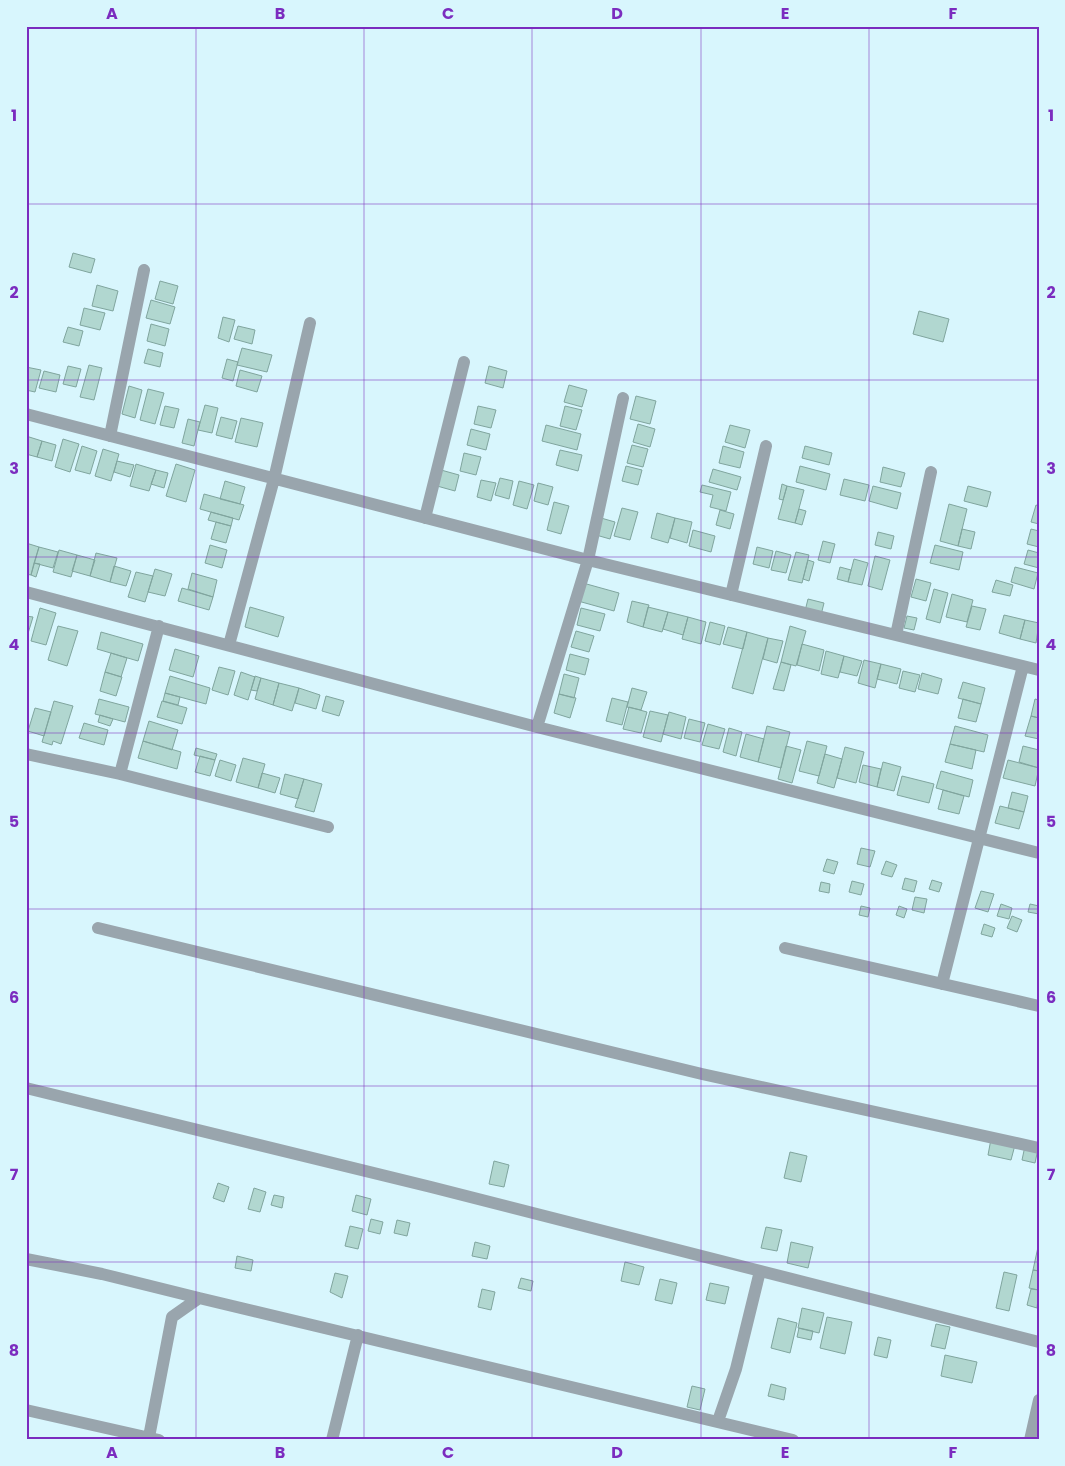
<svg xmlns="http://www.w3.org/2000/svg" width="1065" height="1466" viewBox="0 0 1065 1466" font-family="Poppins,sans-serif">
	<rect width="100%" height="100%" fill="#d8f6fd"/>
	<path fill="#b1d7d0" stroke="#80a59e" d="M73,253L95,259L91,273L69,267Z
		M160,281L178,286L173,304L155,299Z
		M97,285L118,291L113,311L92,306Z
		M151,300L175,307L170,324L146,318Z
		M84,308L105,313L100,330L80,325Z
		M919,311L949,319L943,342L913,334Z
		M223,317L235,320L229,342L218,338Z
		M151,324L169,329L165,346L147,341Z
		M238,326L255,330L252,344L234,339Z
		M68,327L83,331L79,346L63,342Z
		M242,348L272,355L267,372L237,365Z
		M148,349L163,353L160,367L144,363Z
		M227,359L238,362L233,381L222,378Z
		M89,365L102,368L94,400L80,397Z
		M68,366L81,369L76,387L63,384Z
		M489,366L507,371L503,388L485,383Z
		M26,367L41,370L35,392L26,390Z
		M240,370L262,376L257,392L236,386Z
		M44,371L60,375L56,392L39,388Z
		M569,385L587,390L582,407L564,402Z
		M129,386L142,390L135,418L122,414Z
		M148,389L164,393L155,424L140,420Z
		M636,396L656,401L650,424L630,419Z
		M205,405L218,408L212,433L198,430Z
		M165,406L179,409L174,428L160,425Z
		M478,406L496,410L491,428L474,424Z
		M565,406L582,410L576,430L560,426Z
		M221,417L237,421L232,439L216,435Z
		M241,418L263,423L257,447L235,442Z
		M188,419L200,422L194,446L182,443Z
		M638,424L655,429L650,447L633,442Z
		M546,425L581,434L577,450L542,441Z
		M730,425L750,430L745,448L725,442Z
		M471,429L490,434L486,450L467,445Z
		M26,436L42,441L37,457L26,454Z
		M63,439L79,444L70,472L55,467Z
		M42,441L56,445L52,461L37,457Z
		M632,445L648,449L643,467L627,463Z
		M82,446L97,451L90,474L75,470Z
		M723,446L744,452L740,468L719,463Z
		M805,446L832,453L829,465L802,458Z
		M103,449L119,454L111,481L95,476Z
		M560,450L582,455L578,471L556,465Z
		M464,453L481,457L476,475L460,471Z
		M117,461L134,465L130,477L114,472Z
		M136,464L156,470L149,491L130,486Z
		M176,464L195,470L186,502L166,496Z
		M626,466L642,470L638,485L622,481Z
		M800,466L830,474L826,490L796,482Z
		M883,467L905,473L901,487L880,482Z
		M713,469L741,477L737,490L709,482Z
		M156,470L168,473L164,488L151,484Z
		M441,470L459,475L455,491L437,486Z
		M500,478L513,481L509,499L495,495Z
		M844,479L869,485L865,501L840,495Z
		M481,480L496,483L491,501L477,497Z
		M225,481L245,487L240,504L220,499Z
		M519,481L534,485L527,509L513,505Z
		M538,483L553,487L548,505L534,501Z
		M782,484L787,486L783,500L779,499Z
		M702,485L731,492L726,511L710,507L713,495L700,492Z
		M787,486L804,490L795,523L778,519Z
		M873,486L901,493L897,509L869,501Z
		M968,486L991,492L987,507L964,501Z
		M204,494L244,505L239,520L200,509Z
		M554,502L569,506L561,534L547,530Z
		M949,504L967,509L958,546L940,541Z
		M1036,505L1039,506V524L1031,522Z
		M622,508L638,512L630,540L614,536Z
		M799,509L806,511L802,525L795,523Z
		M720,510L734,514L730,529L716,525Z
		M211,512L233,518L231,526L208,520Z
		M657,513L675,518L668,543L651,538Z
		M601,518L615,522L610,539L596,535Z
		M675,518L692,522L687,543L670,538Z
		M216,522L231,526L226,543L211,539Z
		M962,529L975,532L971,549L958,546Z
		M1031,529L1039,531V547L1027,544Z
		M693,530L715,536L711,552L689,546Z
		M878,532L894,536L891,549L875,545Z
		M823,541L835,544L830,563L818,560Z
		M26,543L39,547L31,575L26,574Z
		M210,545L227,550L222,568L205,563Z
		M935,545L963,552L959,570L930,563Z
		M39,547L58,552L53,568L34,563Z
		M757,547L773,551L769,568L753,564Z
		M59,550L77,555L71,577L53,572Z
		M1028,550L1039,553V568L1024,564Z
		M776,551L791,555L786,573L771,570Z
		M796,552L809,555L802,583L788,580Z
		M96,553L117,558L110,582L90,576Z
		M77,555L95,560L90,576L72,571Z
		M875,556L890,560L882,590L868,586Z
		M854,559L868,563L862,585L848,582Z
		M808,560L814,562L809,581L803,579Z
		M34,563L40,564L36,577L31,575Z
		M114,566L131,571L126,586L110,582Z
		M840,567L851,570L848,582L837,579Z
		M1015,567L1038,573L1034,589L1011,582Z
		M155,569L172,574L165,596L148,592Z
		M136,572L153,576L145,602L128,597Z
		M192,573L217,580L213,597L188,589Z
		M916,579L931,583L926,601L911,597Z
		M996,580L1013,585L1010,596L992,592Z
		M583,583L619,593L614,611L578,601Z
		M182,588L213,597L209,610L178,601Z
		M934,589L948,593L940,623L926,619Z
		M952,594L973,600L967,622L946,617Z
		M808,599L824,603L821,615L805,611Z
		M632,601L649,605L643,627L627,622Z
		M972,606L986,609L980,630L966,627Z
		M250,607L284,617L278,637L245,627Z
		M648,607L668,612L662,632L643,627Z
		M40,608L56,613L46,645L31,641Z
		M581,608L605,614L600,631L577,625Z
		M668,612L688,617L683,635L663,629Z
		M1004,615L1025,620L1020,639L999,633Z
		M26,616L33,617L26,640Z
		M907,616L917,618L914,630L904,628Z
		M688,617L706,622L701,644L682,639Z
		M1025,620L1039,623L1036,643L1020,639Z
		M710,622L725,626L720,645L705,641Z
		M58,626L78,631L67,666L48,660Z
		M790,626L806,631L796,666L781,662Z
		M728,627L747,632L743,649L723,644Z
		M576,631L594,636L589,652L571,647Z
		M101,632L143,644L138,661L97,649Z
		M747,632L768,638L753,694L732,688Z
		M768,638L783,641L777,663L763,659Z
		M802,644L824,650L819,671L797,665Z
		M175,649L199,656L193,677L169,670Z
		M826,651L844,656L838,678L821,674Z
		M111,653L127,658L121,677L105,672Z
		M570,654L589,659L585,675L566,670Z
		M844,656L862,661L857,676L840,672Z
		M864,660L881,664L875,688L858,683Z
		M781,662L791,665L784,691L773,689Z
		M881,664L901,669L897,684L877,679Z
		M219,667L235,671L228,695L212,690Z
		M903,671L920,675L915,692L899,688Z
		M105,672L122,677L116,696L100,691Z
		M241,672L255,677L248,700L234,695Z
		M922,673L942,679L938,694L918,689Z
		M564,674L579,678L574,698L559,694Z
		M170,676L210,688L206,704L165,693Z
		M255,676L261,678L257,691L251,690Z
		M261,678L279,683L273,705L255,699Z
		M963,682L985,688L981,704L958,698Z
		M279,683L299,688L292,711L273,705Z
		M299,688L320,695L316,709L295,703Z
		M632,688L647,692L641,710L627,707Z
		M165,693L180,697L178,705L163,701Z
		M559,694L576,698L570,718L554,713Z
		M326,696L344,701L339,716L322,711Z
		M612,698L628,702L622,725L606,721Z
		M99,699L129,707L125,722L95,714Z
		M963,699L981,704L976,722L958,718Z
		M1035,699L1039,700V718L1031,716Z
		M54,701L73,706L61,744L53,741L52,745L42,742Z
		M162,701L187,708L182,724L157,717Z
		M629,707L647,712L641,733L623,729Z
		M35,708L51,712L44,736L28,731Z
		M650,711L668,715L661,742L643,737Z
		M669,712L686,717L681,739L663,734Z
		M100,715L113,719L110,726L98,722Z
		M1031,716L1039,718V739L1025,736Z
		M689,719L705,723L700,742L684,738Z
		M149,721L178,730L172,750L143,741Z
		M84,723L108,730L104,745L79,738Z
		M708,724L725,729L719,749L702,745Z
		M767,726L790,732L781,768L758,762Z
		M955,726L988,735L984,752L950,744Z
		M729,728L742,732L736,756L723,752Z
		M746,734L764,739L758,762L740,757Z
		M143,741L181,752L177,769L138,758Z
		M807,741L827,746L819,776L799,771Z
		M950,744L976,750L972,769L945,762Z
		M786,746L801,750L792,783L778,779Z
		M1023,746L1039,750V768L1019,762Z
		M845,747L864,752L856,783L837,778Z
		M196,748L217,754L215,760L194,755Z
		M825,754L842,759L834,788L817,783Z
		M200,756L215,760L210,776L195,772Z
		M243,758L265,764L258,788L236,782Z
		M220,760L236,765L231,781L215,776Z
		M1008,760L1039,768L1035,786L1003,778Z
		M883,762L901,767L894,791L877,787Z
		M863,765L881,769L877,787L859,782Z
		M941,771L973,780L969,797L936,788Z
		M262,773L280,778L275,793L258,788Z
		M285,774L304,779L298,799L280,794Z
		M902,776L934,784L929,803L897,795Z
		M304,779L322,784L314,812L295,807Z
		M943,790L964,796L959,814L938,809Z
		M1012,792L1028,796L1024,812L1008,808Z
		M1000,806L1024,812L1019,829L995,823Z
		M861,848L875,851L870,867L857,864Z
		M827,859L838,862L834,874L823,871Z
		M886,861L897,865L892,877L881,874Z
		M905,878L917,881L914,892L902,889Z
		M932,880L942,883L939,892L929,889Z
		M852,881L864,884L861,895L849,892Z
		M821,882L830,884L829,893L819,891Z
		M981,891L994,894L988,912L975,908Z
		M915,897L927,899L924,913L912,910Z
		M1001,904L1012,908L1009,919L997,916Z
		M1030,904L1039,906V914L1028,912Z
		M861,906L870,908L868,917L859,915Z
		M899,906L907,909L904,918L896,915Z
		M1012,916L1022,920L1017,932L1007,928Z
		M984,924L995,928L992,937L981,934Z
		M991,1139L1015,1145L1011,1160L988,1155Z
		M1025,1146L1038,1149L1035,1163L1022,1160Z
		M790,1152L807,1156L801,1182L784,1178Z
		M494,1161L509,1165L504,1187L489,1184Z
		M218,1183L229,1187L224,1202L213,1198Z
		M254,1188L266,1192L260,1212L248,1209Z
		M274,1195L284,1197L282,1208L271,1205Z
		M356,1195L371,1199L367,1215L352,1211Z
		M371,1219L383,1222L380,1234L368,1231Z
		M397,1220L410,1223L407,1236L394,1233Z
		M350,1226L363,1229L358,1249L345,1246Z
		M766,1227L782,1230L777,1251L761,1248Z
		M475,1242L490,1246L487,1259L472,1256Z
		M791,1242L813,1247L808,1268L787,1263Z
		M1038,1247H1039V1271L1033,1270Z
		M237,1256L253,1260L251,1271L235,1268Z
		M625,1262L644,1267L639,1285L621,1281Z
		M1033,1270L1039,1271V1290L1029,1288Z
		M1004,1272L1017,1275L1009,1311L996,1308Z
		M335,1273L348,1276L342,1298L330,1292Z
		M521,1278L533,1281L531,1291L518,1288Z
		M660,1279L677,1283L672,1304L655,1300Z
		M710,1283L729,1287L725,1304L706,1300Z
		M482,1289L495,1292L491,1310L478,1307Z
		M1031,1289L1039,1290L1037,1308L1027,1305Z
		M802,1308L824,1313L819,1333L798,1328Z
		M827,1317L852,1322L845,1354L820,1348Z
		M778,1318L797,1323L790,1353L771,1348Z
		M936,1324L950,1327L945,1349L931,1346Z
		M799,1328L813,1331L811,1340L797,1337Z
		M878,1337L891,1340L887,1358L874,1355Z
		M945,1355L977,1362L972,1383L941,1376Z
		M771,1384L786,1388L784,1400L768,1396Z
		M692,1386L705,1389L700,1410L687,1407Z"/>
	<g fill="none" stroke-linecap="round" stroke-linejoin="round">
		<path stroke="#99a5ad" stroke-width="12" d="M26,414L588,560L1039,670
			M110,436L144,270
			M425,518L464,362
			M26,592L537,727L1039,853
			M731,595L766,446
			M896,635L931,472
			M229,645L274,479L310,323
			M537,727L588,560L623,398
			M26,754L120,774L328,827
			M120,774L159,626
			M98,928L702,1074L1039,1148
			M785,948L1039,1006
			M942,984L1023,666
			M26,1088L431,1187L1039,1342
			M26,1259L102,1274L199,1298
			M26,1410L159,1440
			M718,1421L736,1369L760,1271
			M149,1437L172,1317L199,1298L793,1440
			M332,1440L358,1335
			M1030,1440L1039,1400"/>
	</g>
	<path fill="none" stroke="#7b2cbf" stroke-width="1" stroke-opacity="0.55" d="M196,26V1440M364,26V1440M532,26V1440M701,26V1440M869,26V1440M26,204H1039M26,380H1039M26,557H1039M26,733H1039M26,909H1039M26,1086H1039M26,1262H1039"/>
	<rect width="1065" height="1466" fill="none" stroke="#d8f6fd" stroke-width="55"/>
	<rect x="28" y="28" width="1010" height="1410" fill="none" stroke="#7b2cbf" stroke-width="2"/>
	<g font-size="16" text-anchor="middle" font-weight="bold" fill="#7b2cbf">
		<text x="112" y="19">A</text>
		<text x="280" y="19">B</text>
		<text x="448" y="19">C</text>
		<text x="617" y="19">D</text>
		<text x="785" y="19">E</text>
		<text x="953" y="19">F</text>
		<text x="14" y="121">1</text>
		<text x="1051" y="121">1</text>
		<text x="14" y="298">2</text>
		<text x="1051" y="298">2</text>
		<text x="14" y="474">3</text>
		<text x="1051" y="474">3</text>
		<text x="14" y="650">4</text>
		<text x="1051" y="650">4</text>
		<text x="14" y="827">5</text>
		<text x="1051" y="827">5</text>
		<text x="14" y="1003">6</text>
		<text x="1051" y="1003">6</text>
		<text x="14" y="1180">7</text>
		<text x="1051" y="1180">7</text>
		<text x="14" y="1356">8</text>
		<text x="1051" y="1356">8</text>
		<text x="112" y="1458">A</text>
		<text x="280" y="1458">B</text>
		<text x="448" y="1458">C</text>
		<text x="617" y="1458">D</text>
		<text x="785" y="1458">E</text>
		<text x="953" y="1458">F</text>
	</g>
</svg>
